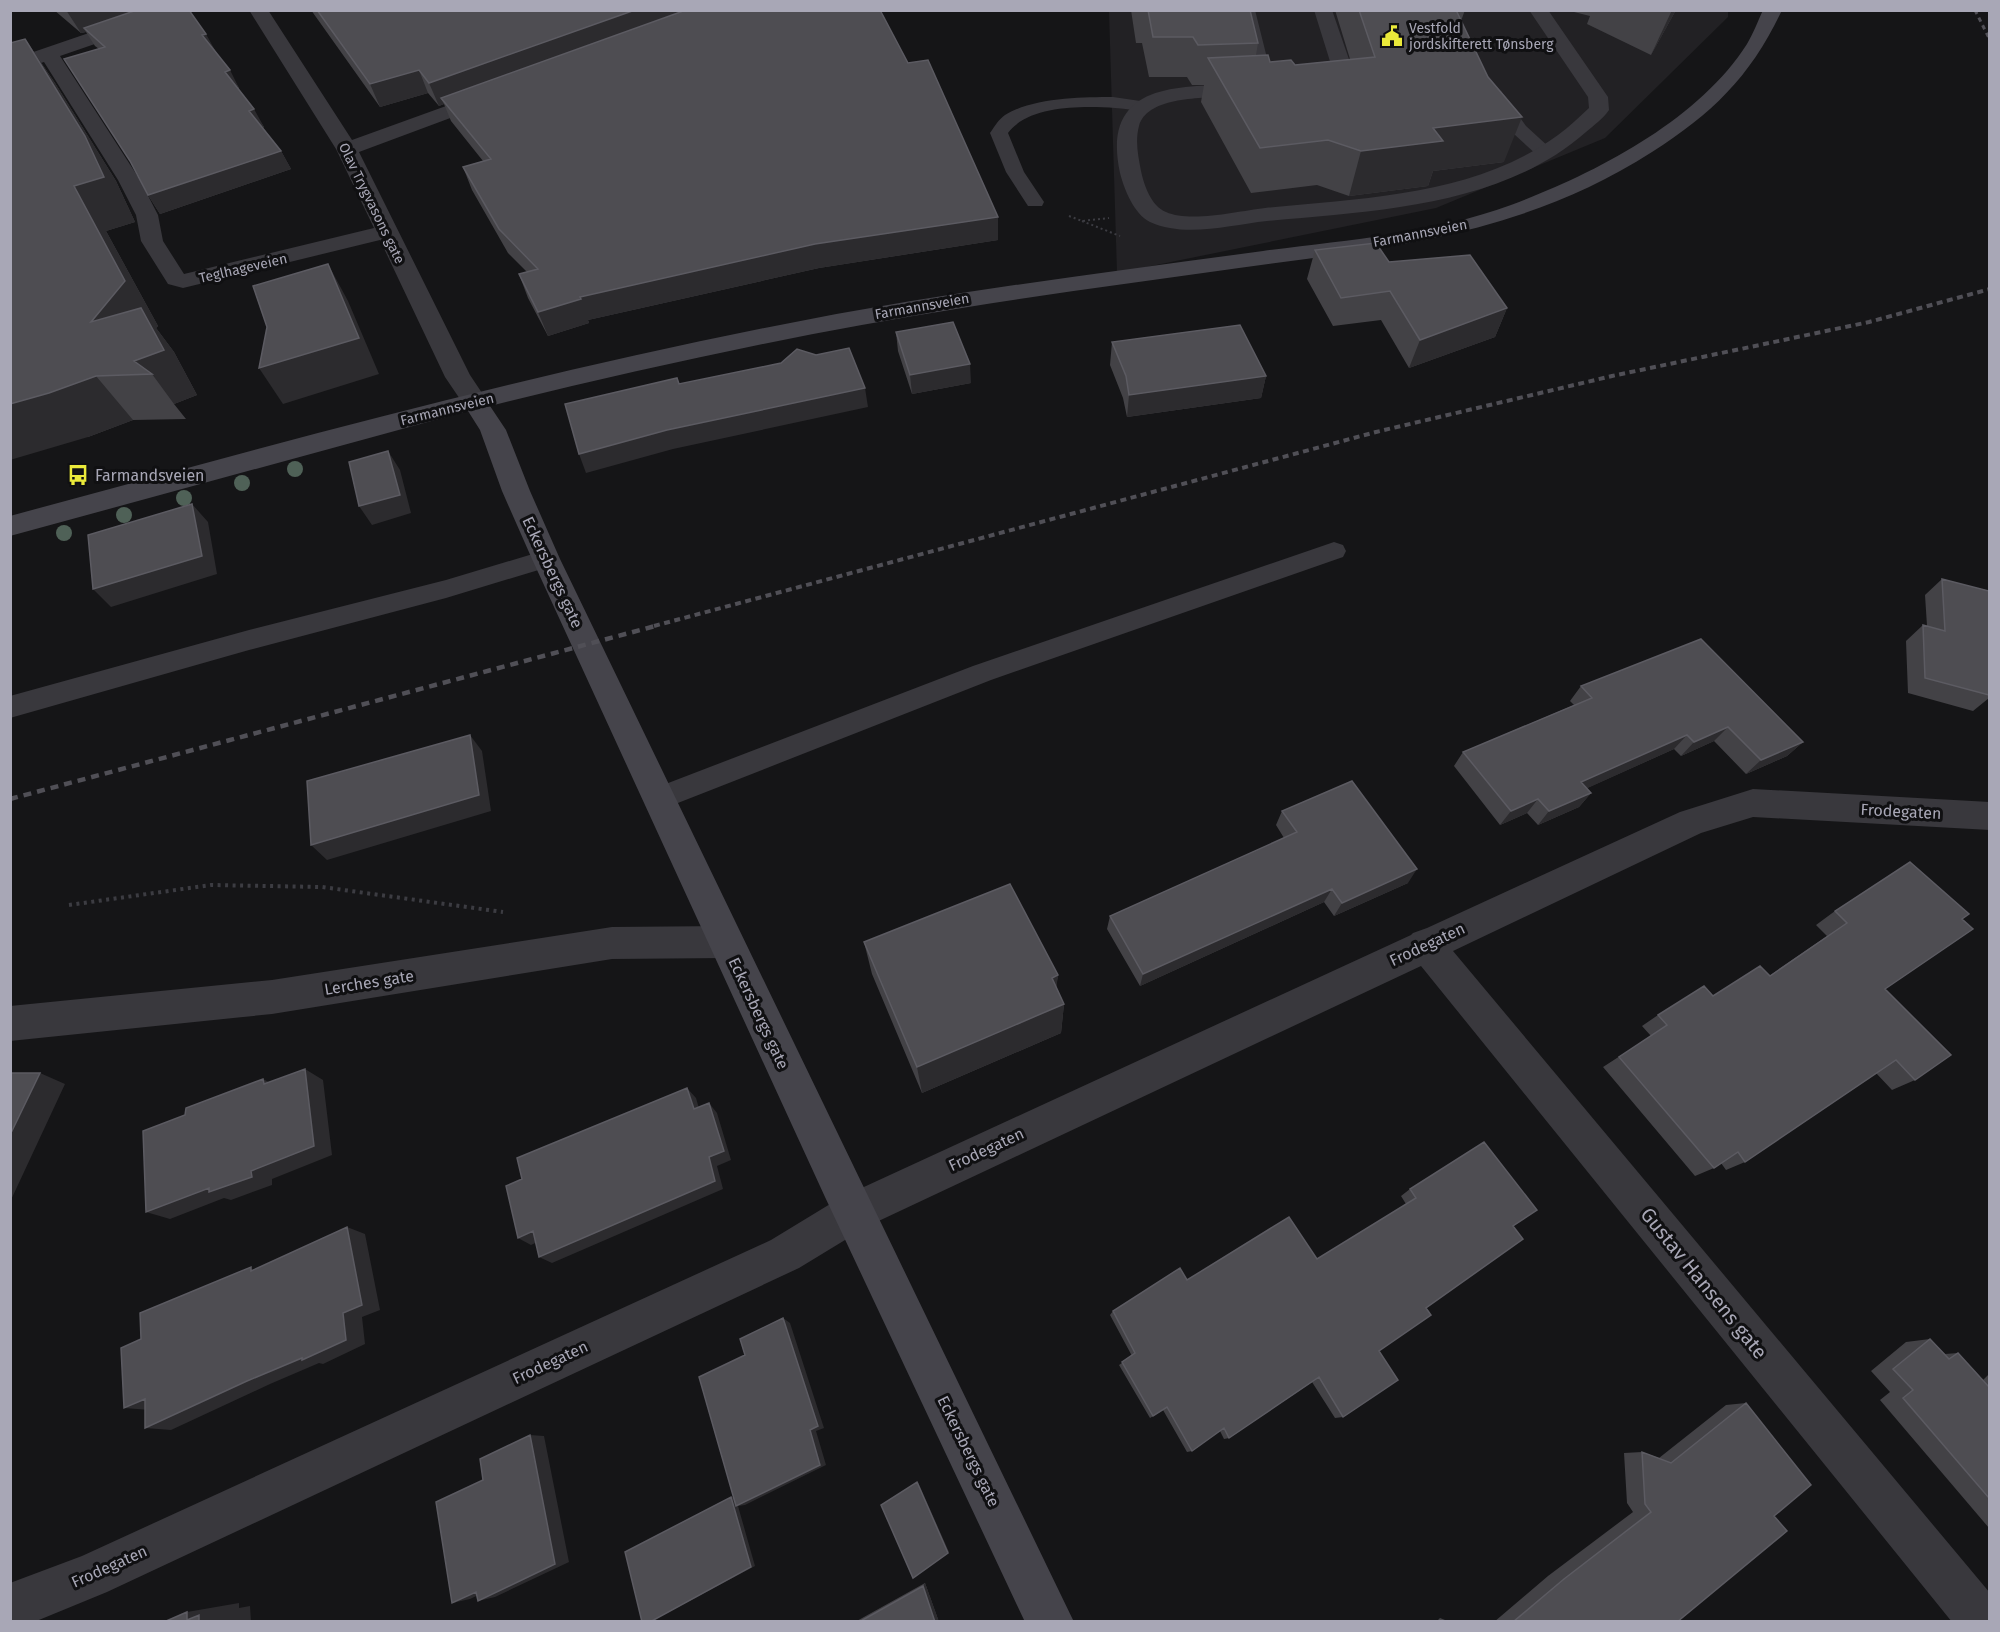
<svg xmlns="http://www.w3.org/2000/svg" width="2000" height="1632" viewBox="0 0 2000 1632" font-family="'Fira Sans',sans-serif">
	<rect width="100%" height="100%" fill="#151517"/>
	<path fill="#222124" d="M1728,10V17L1605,138L1436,208L1117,273L1109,11Z"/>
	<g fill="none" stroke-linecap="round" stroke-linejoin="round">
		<path stroke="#3c3c42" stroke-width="2" stroke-dasharray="2 3" stroke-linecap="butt" d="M1069,216L1082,221L1109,218
			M1082,221L1120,236"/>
		<path stroke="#3c3c42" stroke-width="4" stroke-dasharray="3 4.5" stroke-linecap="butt" d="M69,905L211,885L322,887L503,912"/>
		<path fill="#39383d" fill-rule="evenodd" d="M1495,90L1501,91L1526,126L1550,148L1553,152L1550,156H1538L1514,134L1486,95L1489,91Z
			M1113,97L1147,102L1150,106L1147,110C1137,112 1125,108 1115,108C1082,106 1029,105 1008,133L1024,172L1044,202L1042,206H1028L1006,172L990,133C994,127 999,119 1005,115C1032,98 1081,97 1113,97Z
			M1334,542L1343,545L1346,551L1343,557L991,680L660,810L650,806L646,798L650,790L973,666Z
			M546,550L555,553L558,559L555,565L446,598L249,650L10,718V696L249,630L446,580Z"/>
		<path fill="#39383d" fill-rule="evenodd" d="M156,10H184L182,14L60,56L140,180L158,215L163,241L184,274L374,228L336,149L249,10H268L352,140L482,93H496L499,97L496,101L359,152L470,375L488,402L484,408L475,410L466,408L445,377L380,240L183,288L168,284L141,241L136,215L118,180L44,62L10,73V60Z
			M1237,10H1255L1275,90L1272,94L1265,96L1256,92L1254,95L1247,97C1220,98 1148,92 1139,126C1135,141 1138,155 1141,171C1144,185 1151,206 1166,212C1190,223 1239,211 1265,208C1364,198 1475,196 1558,135C1569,127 1579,117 1589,108L1588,97L1529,10H1548L1608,97L1609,110C1603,119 1594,125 1586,132C1501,207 1374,211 1267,221C1230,225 1185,238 1150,222C1134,214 1124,189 1120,173C1100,80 1182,86 1247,85L1254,87Z
			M1314,10H1332L1353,71C1349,90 1329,98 1312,93L1309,89L1312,85L1328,80L1333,71Z
			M1753,789L1990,802V830L1753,817L1701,833L1453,951L1990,1593V1622H1952L1421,966L868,1226L799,1268L107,1592L34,1622H10V1583L82,1556L771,1240L840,1198L1411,935L1413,933L1427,928L1680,812Z
			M726,926L738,931L744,942L738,953L726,958L612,959L272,1014L10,1041V1006L272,980L612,927Z"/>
		<path fill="#45444b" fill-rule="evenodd" d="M1763,10H1782C1751,76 1713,113 1652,152C1523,235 1387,248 1239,268C1147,281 1054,293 962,308C803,333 647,367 490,406L506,430L530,491L560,559L1074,1622H1025L825,1197L532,559L502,491L480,430L468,411L10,536V516C308,435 606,352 911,301C1028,282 1145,267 1263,251C1346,240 1432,234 1511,205C1594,174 1698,121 1747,44C1753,34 1758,21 1763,10Z"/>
		<path stroke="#504f56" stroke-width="3" stroke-dasharray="4.5 4" stroke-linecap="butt" d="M1975,10L1990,40"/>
		<path stroke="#504f56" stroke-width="4" stroke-dasharray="6 4.5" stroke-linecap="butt" d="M654,626L1376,432L1612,376L1869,322L1990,289"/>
		<path stroke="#504f56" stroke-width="4.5" stroke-dasharray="8 6" stroke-linecap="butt" d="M10,799L659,625"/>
	</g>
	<g fill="#4f6157">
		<circle cx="295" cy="469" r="8"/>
		<circle cx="242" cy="483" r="8"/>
		<circle cx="184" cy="498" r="8"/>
		<circle cx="124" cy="515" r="8"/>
		<circle cx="64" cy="533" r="8"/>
	</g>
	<path fill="#434246" d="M54,10H189L239,88L238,89L264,127L263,128L281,151L291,169L160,214L148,195L99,49L95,46L86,32L81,33Z
		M311,10H884L880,12L908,63L998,217V240L819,268L588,320L589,323L548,336L528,298L519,274L527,272L508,253L472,190L463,167L483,161L451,121L444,104L439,106L428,93L380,107Z
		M1131,10H1250L1258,43L1256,55L1270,62L1295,65L1350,59L1335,10H1465L1461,21L1504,162L1433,171L1428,186L1349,196L1317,185L1251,193L1201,102L1204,85H1192L1187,77H1149L1142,43H1136Z
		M1566,10H1676L1651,55L1587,24L1590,16Z
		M25,39L55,83L116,181L135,222L106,231L158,326L156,328L174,352L197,395L174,404L186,419L133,420L88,437Z
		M1315,250L1389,262L1507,308L1495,337L1409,368L1381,320L1333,326L1307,279Z
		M896,332L971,383L912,394L898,351Z
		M1112,342L1266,376L1261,398L1127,417L1123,398L1110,365Z
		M1942,579L1989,591V698L1973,711L1908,693L1906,641L1923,625L1927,626L1925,595Z
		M1581,686L1803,742L1787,756L1746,774L1714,741L1681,756L1674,749L1587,788L1591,793L1579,807L1538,825L1527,813L1500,825L1454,766L1463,752L1574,705L1570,701Z
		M1282,811L1408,883L1334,916L1324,902L1140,986L1107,929L1110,916L1284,838L1276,825Z
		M1835,911L1962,919L1885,989L1915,1080L1892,1090L1876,1073L1745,1162L1726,1170L1721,1163L1714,1168L1695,1176L1603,1067L1651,1036L1642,1026L1658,1015L1769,976L1827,936L1816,925Z
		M864,942L1058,975L1056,987L1064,1004L1061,1033L922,1093L872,974Z
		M1410,1189L1513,1226L1379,1351L1343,1417L1335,1418L1312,1382L1229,1438L1224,1439L1220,1431L1192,1451L1187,1452L1163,1410L1150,1418L1119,1365L1132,1356L1110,1315L1113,1311L1187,1280L1317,1259L1406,1204L1401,1196Z
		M1930,1339L1945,1354L1958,1353L1983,1380L1989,1374V1528L1880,1400L1890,1392L1871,1371L1906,1342Z
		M1746,1403L1774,1516L1677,1622H1494L1548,1576L1633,1512L1627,1503L1624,1453L1642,1452L1659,1458L1726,1405Z
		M925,1583L939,1622H855Z
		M1440,1618L1450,1622H1436Z"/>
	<path fill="#2c2b2e" d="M66,10H148L84,28L86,32L81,33Z
		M635,10H704L441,98L444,104L439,106L429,83Z
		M1672,10H1676L1651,55Z
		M206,34L216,52L212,53L202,35Z
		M25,39L55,83L116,181L135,222L106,231L158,326L156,328L174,352L197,395L174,404L152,374L145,375L91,322Z
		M230,70L239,88L235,90L225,72Z
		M419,70L428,93L380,107L370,84Z
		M254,109L264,127L259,129L249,111Z
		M1522,117L1504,162L1433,171L1428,186L1349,196L1361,151L1433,128Z
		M281,151L291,169L160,214L148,195Z
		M998,217V240L819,268L588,320L589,323L548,336L538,312L580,297L815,244Z
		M328,264L348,301L379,374L283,404L259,368Z
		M1507,308L1495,337L1409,368L1420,340Z
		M970,364L971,383L912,394L910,375Z
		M96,376L133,420L88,437L10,460V404Z
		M1266,376L1261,398L1127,417L1129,395Z
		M865,388L868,407L673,449L586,473L579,454L667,430Z
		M388,451L400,470L411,513L372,525L359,506Z
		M192,504L208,522L217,574L111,607L93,589Z
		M1728,727L1714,741L1681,756L1694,742Z
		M470,735L482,751L491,811L327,860L311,845Z
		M1687,735L1674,749L1570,796L1581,782Z
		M1803,742L1787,756L1746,774L1761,760Z
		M1591,793L1579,807L1538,825L1549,811Z
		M1538,799L1527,813L1500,825L1511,811Z
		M1417,869L1408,883L1334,916L1342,903Z
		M1332,889L1324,902L1140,986L1143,974Z
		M1058,975L1054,1006L1052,978Z
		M1064,1004L1061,1033L922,1093L917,1067Z
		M305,1069L323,1080L332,1155L272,1179V1185L231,1200L224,1198L170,1219L146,1212L251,1171Z
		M40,1073L65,1084L10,1202V1135Z
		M263,1079L282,1089L264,1084Z
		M687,1088L696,1098L702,1119L694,1109Z
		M709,1103L717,1113L731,1160L717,1166L723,1189L552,1263L539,1257Z
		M347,1227L365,1234L380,1310L362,1317L365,1344L323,1364L319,1363L270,1384L171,1430L145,1428L247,1381L302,1358L343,1313Z
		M533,1231L546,1238L531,1245L518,1238Z
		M783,1318L790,1323L824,1428L816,1431L826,1465L745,1505L738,1506L755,1566L650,1622L731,1497H735L810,1430Z
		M145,1399L150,1410L124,1408Z
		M530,1435L544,1436L569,1562L495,1597L478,1601Z
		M917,1482H918L949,1552L948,1553Z
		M925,1583L939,1622H935L923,1586Z
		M493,1588L470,1599L452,1603L476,1592Z
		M239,1603V1608L250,1606L251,1622H199L187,1620V1612Z"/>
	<path fill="#4e4d52" stroke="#5c5b62" stroke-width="1.5" d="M137,10H189L206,34L202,35L230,70L225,72L254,109L249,111L281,151L148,195L130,161L64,59L105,47L84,28Z
		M317,10H635L429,83L419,70L370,84Z
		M686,10H880L908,63L928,60L998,217L815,244L580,297L581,299L538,312L519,274L538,269L499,229L463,167L491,159L441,98Z
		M1148,10H1250L1258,43L1198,45L1193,37H1153Z
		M1359,10H1456L1488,77L1522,117L1433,128L1443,141L1361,151L1328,140L1260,148L1208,58L1268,55L1270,62L1291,60L1295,65L1375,57Z
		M25,39L85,136L104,177L74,186L125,281L91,322L141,308L164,350L134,361L152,374L96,376L49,393L10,404V43Z
		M1376,243L1389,262L1470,255L1507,308L1420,340L1390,291L1341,298L1315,250Z
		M328,264L359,338L259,368L267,327L253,286Z
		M953,322L970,364L910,375L896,332Z
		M1240,325L1266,376L1129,395L1126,376L1112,342Z
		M849,348L865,388L667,430L579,454L565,404L677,378L679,384L781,363L797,349L816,355Z
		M388,451L400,495L359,506L349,462Z
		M192,504L202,556L93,589L88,535Z
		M1942,579L1989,591V695L1925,678L1923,625L1945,631Z
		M1701,639L1803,742L1761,760L1728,727L1694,742L1687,735L1581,782L1591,793L1549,811L1538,799L1511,811L1463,752L1592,698L1581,686Z
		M470,735L479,795L311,845L307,781Z
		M1352,781L1417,869L1342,903L1332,889L1143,974L1110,916L1297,832L1282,811Z
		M1910,862L1969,914L1962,919L1973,929L1885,989L1951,1055L1915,1080L1896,1060L1745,1162L1738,1152L1714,1168L1619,1057L1667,1025L1658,1015L1704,986L1713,996L1760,966L1770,976L1847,923L1835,911Z
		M1010,884L1058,975L1052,978L1064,1004L917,1067L864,942Z
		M305,1069L314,1146L251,1171L252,1177L209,1192V1188L146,1212L143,1131L185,1115L186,1108L263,1079L264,1084Z
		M10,1073H40L10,1135Z
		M687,1088L694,1109L709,1103L724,1151L709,1157L715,1181L539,1257L533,1231L518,1238L506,1186L522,1179L517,1158Z
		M1484,1142L1537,1210L1513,1226L1523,1239L1426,1308L1431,1315L1379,1351L1398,1380L1343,1417L1319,1377L1229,1438L1224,1428L1192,1451L1167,1407L1153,1416L1122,1362L1135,1353L1113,1311L1180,1268L1187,1280L1289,1217L1317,1259L1416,1198L1410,1189Z
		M347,1227L362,1305L343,1313L346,1340L302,1360V1358L247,1381L145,1428V1399L124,1408L121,1348L141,1339L140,1313L251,1267V1271Z
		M783,1318L818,1426L810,1430L820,1465L736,1506L699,1377L745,1355L740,1339Z
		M1930,1339L1949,1359L1958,1353L1989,1387V1498L1903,1398L1913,1390L1893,1369Z
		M1746,1403L1811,1485L1774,1516L1787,1531L1677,1622H1513L1564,1579L1651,1512L1645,1504L1642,1452L1671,1463Z
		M530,1435L555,1564L478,1601L476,1592L452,1603L436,1502L483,1480L480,1459Z
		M917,1482L948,1553L913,1578L881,1505Z
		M731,1497L751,1567L650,1622H642L625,1552Z
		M923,1586L935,1622H859Z
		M187,1612V1620L199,1615V1622H164Z"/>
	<defs>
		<symbol id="civic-bare" viewBox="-9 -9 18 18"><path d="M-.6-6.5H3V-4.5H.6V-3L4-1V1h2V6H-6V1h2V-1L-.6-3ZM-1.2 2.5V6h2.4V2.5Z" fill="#eae93a" stroke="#101012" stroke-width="2.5" paint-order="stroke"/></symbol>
		<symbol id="bus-bare" viewBox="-9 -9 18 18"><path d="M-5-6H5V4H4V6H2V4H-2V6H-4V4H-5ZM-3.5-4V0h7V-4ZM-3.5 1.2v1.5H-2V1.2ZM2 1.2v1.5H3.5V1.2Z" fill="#eae93a" stroke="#101012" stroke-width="2.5" paint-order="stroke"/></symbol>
	</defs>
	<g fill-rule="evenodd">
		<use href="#civic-bare" x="1377" y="21" width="30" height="30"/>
		<use href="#bus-bare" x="63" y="460" width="30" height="30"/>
	</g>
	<g text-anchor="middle" stroke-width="6" stroke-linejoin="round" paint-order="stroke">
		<g font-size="14" fill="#a8a7b6" stroke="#101012" text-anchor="start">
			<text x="1409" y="33">Vestfold<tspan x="1409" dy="16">jordskifterett Tønsberg</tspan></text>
		</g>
		<g font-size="14" fill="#a8a7b6" stroke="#101012">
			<text transform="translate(372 203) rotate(64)" y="5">Olav Trygvasons gate</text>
			<text transform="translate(1420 233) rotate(-11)" y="5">Farmannsveien</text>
			<text transform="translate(243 268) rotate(-13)" y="5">Teglhageveien</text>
			<text transform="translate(922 306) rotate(-10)" y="5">Farmannsveien</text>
			<text transform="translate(447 409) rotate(-14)" y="5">Farmannsveien</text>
		</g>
		<g font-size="16" fill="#a8a7b6" stroke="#101012" text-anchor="start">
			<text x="95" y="481">Farmandsveien</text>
		</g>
		<g font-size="16" fill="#a8a7b6" stroke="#101012">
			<text transform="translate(553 572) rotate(65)" y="6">Eckersbergs gate</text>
			<text transform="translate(1901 811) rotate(3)" y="6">Frodegaten</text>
			<text transform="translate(1427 944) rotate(-25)" y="6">Frodegaten</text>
			<text transform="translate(369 982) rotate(-9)" y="6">Lerches gate</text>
			<text transform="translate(759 1013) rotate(65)" y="6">Eckersbergs gate</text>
			<text transform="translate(986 1149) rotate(-25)" y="6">Frodegaten</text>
			<text transform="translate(550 1362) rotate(-25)" y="6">Frodegaten</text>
			<text transform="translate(969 1451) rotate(64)" y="6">Eckersbergs gate</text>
			<text transform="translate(109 1566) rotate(-24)" y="6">Frodegaten</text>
		</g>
		<g font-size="20" fill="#a8a7b6" stroke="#101012">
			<text transform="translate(1704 1283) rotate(51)" y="7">Gustav Hansens gate</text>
		</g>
	</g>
	<rect width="2000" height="1632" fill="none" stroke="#a8a7b6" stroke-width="24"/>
</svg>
